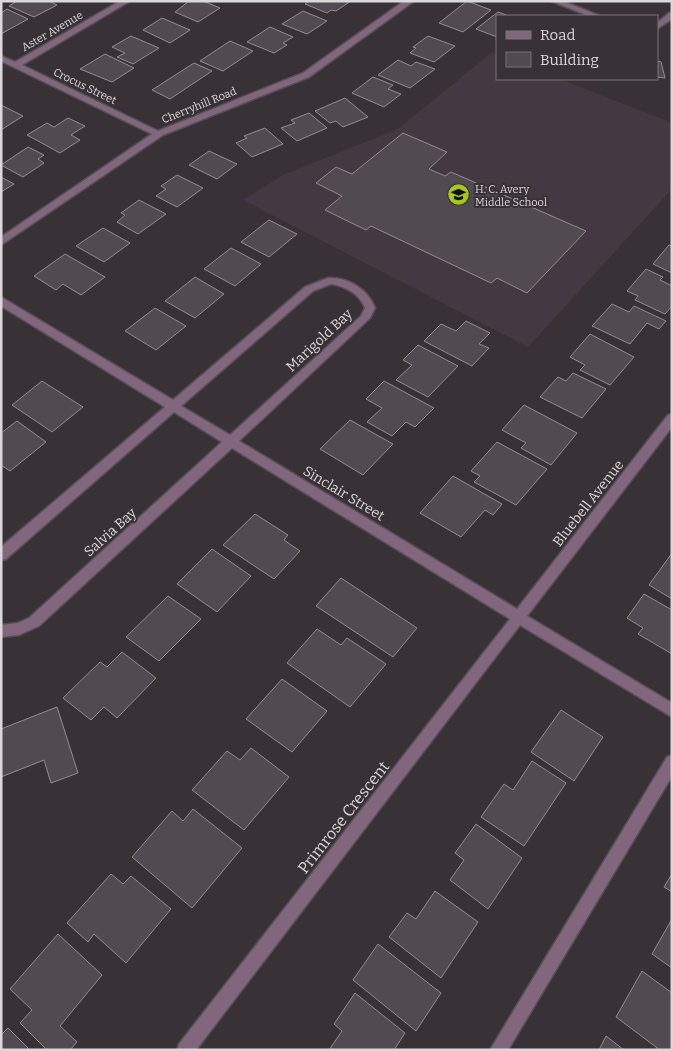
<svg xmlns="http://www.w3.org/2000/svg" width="673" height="1051" viewBox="0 0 673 1051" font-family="Bitter,serif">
	<rect width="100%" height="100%" fill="#383237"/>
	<path fill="#443842" d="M492,52L497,54V79H560L672,123V189L528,347L243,200L283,175L398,129Z"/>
	<path fill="#514a50" stroke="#938c92" d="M17,1H49L57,5L34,17L9,6Z
		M189,1H203L220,8L198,22L175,12Z
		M309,1H351L336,11L331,10L327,13L305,4Z
		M467,1L491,10L463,32L439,23Z
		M7,9L28,19L1,34V13Z
		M303,11L327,21L307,34L282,24Z
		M498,12L509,16H497V37L476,29Z
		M162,18L190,30L170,43L143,30Z
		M270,27L293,37L283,43L287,45L274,53L247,42Z
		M131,36L159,48L133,64L117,57L125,53L112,47Z
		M428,36L455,46L434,62L410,53L416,48L413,47Z
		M230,41L253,51L223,71L200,61Z
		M105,54L134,68L112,82L80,69Z
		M398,60L411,66L416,62L435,69L410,88L378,75Z
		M657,61L661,62L665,78L657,77Z
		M194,63L212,71L170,99L152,90Z
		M373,77L393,85L388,89L401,94L384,107L352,93Z
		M345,98L368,117L343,127L336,121L330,123L315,111Z
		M1,105L23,116L1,130Z
		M309,113L327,128L297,141L281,128L295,123L291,120Z
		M68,118L85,126L71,135L80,140L60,153L27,135L47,123L54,127Z
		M265,128L283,144L252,157L236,143L247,138L244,136Z
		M403,133L447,152L429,169L445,176L451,172L586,231L527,293L497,278L491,283L371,226L366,230L325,210L342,196L316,183L336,167L352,174Z
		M28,147L44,155L38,159L44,163L23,177L1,165Z
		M209,151L237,164L217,179L189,165Z
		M177,175L203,188L177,207L156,196L166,189L161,186Z
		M1,177L14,184L1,192Z
		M139,200L166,214L138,234L117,222L125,215L121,213Z
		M269,220L297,234L269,257L241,242Z
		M103,228L130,243L104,262L76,246Z
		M669,245L672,246V273L653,264Z
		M231,248L261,264L235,286L204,269Z
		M65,254L105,277L81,295L63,284L56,290L34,276Z
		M646,269L663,277L660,280L672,286V306L665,314L635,300L638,296L627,291Z
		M195,277L224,294L195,318L165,301Z
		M612,304L629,312L634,306L666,321L659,329L647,323L630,344L592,326Z
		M155,308L186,326L156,350L125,331Z
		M466,321L490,333L479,344L489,348L472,366L424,341L441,324L456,331Z
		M590,334L634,357L610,385L580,370L585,365L570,357Z
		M418,345L458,366L428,397L396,380L412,365L403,360Z
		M573,373L606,389L582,418L540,397L558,377L566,381Z
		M42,381L83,407L52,432L12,405Z
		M384,381L434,408L415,427L406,422L392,436L367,422L382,408L366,399Z
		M524,405L577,433L551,465L521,448L526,443L502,430Z
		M350,420L393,444L363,475L320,449Z
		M17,421L46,442L10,471L1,465V433Z
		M497,442L547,469L516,505L474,482L480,476L471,471Z
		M453,476L502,504L493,515L485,510L461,537L420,513Z
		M255,514L288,535L284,540L300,551L274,579L223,545Z
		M212,549L251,576L217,612L177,584Z
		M672,553V599L649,585Z
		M341,578L417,628L393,657L316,606Z
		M644,594L672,610V654L638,634L643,628L627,618Z
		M168,596L201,619L159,661L126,637Z
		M317,629L341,645L347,638L386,664L350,707L287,663Z
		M122,652L156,678L117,718L104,707L91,720L63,698L100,662L107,667Z
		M282,679L327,711L292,752L246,719Z
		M57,707L78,773L51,783L44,760L1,777V729Z
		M561,710L603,737L574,781L531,752Z
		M251,748L289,777L244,830L192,790L227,751L240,760Z
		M532,761L566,783L524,846L481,817L504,784L513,790Z
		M193,809L242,848L192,908L132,857L172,811L183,821Z
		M476,824L522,858L488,909L450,880L464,860L455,853Z
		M111,874L123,884L131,876L171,909L126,963L94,934L88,942L67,923Z
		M672,874V892L664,887Z
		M435,891L478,922L441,978L389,937L407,913L416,919Z
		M672,919V968L652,954Z
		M58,934L102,975L60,1026L77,1042L70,1050H47L20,1023L32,1010L10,989Z
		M378,944L441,993L416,1031L353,980Z
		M642,971L672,993V1050H660L616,1017Z
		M355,993L405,1033L394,1050H329L342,1031L334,1024Z
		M8,1028L30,1050H1V1035Z
		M606,1036L624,1050H599Z"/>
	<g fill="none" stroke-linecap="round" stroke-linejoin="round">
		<defs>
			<path id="minor" d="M120,1H130L22,65L158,131L303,73L404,1H414L309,77L163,135L1,245V237L152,134L1,61V56L15,62Z
				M551,1H563L600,16H589Z
				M669,13H672V19L657,29V23Z
				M328,278C348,277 368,289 375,308L370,318L239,441L517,609L668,415L672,414V427L527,616L672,703V717L520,625L196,1050H177L179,1044L510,619L232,448L39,626L19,635L1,637V625L18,623L29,618L222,442L174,412L6,559L1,560V547L165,407L1,306V297L173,400L305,287ZM331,284C345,286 360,294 365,308L361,316L230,435L181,406L313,291Z
				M672,755V776L508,1050H490L667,757Z"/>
		</defs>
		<use href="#minor" stroke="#555054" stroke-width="3"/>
		<use href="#minor" fill="#81667e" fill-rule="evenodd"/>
	</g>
	<defs>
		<symbol id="school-disc" viewBox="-11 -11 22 22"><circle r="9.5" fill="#a8c71d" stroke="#383237"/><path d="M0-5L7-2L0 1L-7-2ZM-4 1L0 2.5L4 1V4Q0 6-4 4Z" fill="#111"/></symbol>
	</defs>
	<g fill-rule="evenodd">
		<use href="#school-disc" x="446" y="182" width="25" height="25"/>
	</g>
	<g text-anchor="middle" stroke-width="4" stroke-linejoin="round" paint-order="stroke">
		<g font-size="11" fill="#dbd7da" stroke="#383237">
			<text transform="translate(52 31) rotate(-30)" y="4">Aster Avenue</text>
			<text transform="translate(85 86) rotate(26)" y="4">Crocus Street</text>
			<text transform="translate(199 105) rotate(-22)" y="4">Cherryhill Road</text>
		</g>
		<g font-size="11" fill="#dbd7da" stroke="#383237" text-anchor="start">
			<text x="475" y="193">H. C. Avery<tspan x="475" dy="13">Middle School</tspan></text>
		</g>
		<g font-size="14" fill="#dbd7da" stroke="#383237">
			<text transform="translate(319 340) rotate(-43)" y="5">Marigold Bay</text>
			<text transform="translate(344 493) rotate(31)" y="5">Sinclair Street</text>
			<text transform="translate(588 503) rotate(-52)" y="5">Bluebell Avenue</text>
			<text transform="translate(110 532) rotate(-42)" y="5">Salvia Bay</text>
		</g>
		<g font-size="16" fill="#dbd7da" stroke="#383237">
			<text transform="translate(343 817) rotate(-52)" y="6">Primrose Crescent</text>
		</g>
	</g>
	<rect width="673" height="1051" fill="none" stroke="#dbd7da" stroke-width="5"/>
	<rect x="496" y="15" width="162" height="65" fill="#383237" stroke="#797478"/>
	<rect x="506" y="31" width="25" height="8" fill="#81667e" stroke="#797478"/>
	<text x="540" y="40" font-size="15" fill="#dbd7da">Road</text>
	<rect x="506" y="52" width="25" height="15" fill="#514a50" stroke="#797478"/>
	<text x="540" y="65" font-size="15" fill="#dbd7da">Building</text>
</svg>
